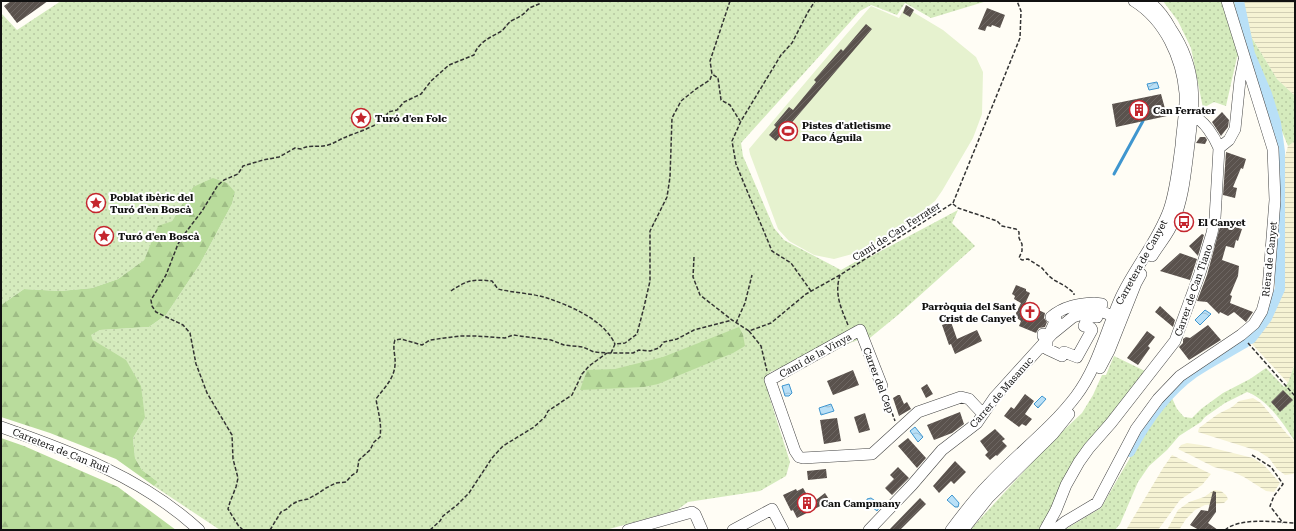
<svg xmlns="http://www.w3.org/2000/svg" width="1296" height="531" viewBox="0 0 1296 531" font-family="'Roboto Serif',serif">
	<defs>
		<pattern id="farmland-rules" width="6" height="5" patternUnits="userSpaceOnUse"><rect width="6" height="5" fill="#f6f3d4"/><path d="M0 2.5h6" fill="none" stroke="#d2cfb5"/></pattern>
		<pattern id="grass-dots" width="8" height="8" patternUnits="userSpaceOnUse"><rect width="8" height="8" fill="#d5ebbd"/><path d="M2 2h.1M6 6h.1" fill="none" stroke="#b6c8a1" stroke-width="1.8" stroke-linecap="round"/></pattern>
		<pattern id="forest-firs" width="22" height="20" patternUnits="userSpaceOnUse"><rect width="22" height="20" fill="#b9dc9c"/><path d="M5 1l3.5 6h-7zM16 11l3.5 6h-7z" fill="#9ebc85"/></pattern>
		<pattern id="water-waves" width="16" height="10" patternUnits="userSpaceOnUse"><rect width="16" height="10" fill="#b9e0f7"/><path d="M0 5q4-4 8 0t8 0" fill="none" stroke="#9ebfd3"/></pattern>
		<pattern id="building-hatch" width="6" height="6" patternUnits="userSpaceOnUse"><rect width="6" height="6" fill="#5a524d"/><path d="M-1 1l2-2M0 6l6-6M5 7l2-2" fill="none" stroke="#6d6662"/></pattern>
	</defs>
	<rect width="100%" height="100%" fill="#fffdf5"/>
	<path fill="url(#farmland-rules)" d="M1243,1H1295V96L1277,79L1252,38Z
		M1295,141V363L1288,383L1252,344V340L1270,317L1281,289L1282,181L1284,159L1288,146Z
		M1253,398L1261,403L1287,434L1295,442V472L1293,474L1285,475L1277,469L1269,458L1258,451L1198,432L1199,428L1218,414L1232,407L1239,401Z
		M1187,443L1201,445L1253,458L1264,465L1280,483L1274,492L1266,491L1244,477L1233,472L1214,467L1178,449L1181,445Z
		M1172,455L1211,474L1202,485L1180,500L1158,530H1126L1163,468Z
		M1214,490L1221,491L1226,495L1228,499L1224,503L1205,505L1195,510L1186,519L1179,530H1167L1178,510L1189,502L1204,497Z"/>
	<path fill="url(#grass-dots)" d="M61,1H987L931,18L905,3L897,15L871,5L860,11L741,143L743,156L774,228L784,240L841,270L864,257L866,259L958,210L952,223L975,246L898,315L860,346L858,340L770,372L778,392L769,396L790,462L786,476L760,491L688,502L677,510L606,530H220L154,486L158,482L142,470L135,458L133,438L145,418L90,335L100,330L149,327L166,315L200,264L232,204L235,192L193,187L172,221L158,227L144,260L118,279L92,288L60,291L24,289L1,305V13L17,30Z
		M1163,1H1243L1252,38L1277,79L1295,96V141L1288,146L1250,53L1237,57L1226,106L1214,102L1203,108L1191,48L1178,21Z
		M1114,356L1145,371L1107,423L1041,530H970L1049,444L1082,413L1093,395L1102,375H1106Z
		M1295,363V442C1284,424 1267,399 1247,392L1225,403L1205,417L1201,422L1179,436L1167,450L1149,466L1138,482L1120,524L1115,530H1064L1101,508L1124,468L1154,418L1163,406L1172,398L1177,409L1184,417L1192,418L1201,409L1223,393L1250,379L1266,368L1284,387L1288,383Z"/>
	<path fill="url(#forest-firs)" d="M213,178L227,183L235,192L232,204L200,264L166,315L149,327L100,330L91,335L93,340L126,360L141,386L145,418L133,438L135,458L142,470L158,482L154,486L116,459L50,433L1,417V305L24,289L60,291L92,288L118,279L144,260L158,226L172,221L193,187Z
		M739,327L743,335L745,346L733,353L658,384L644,387L580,390L587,370L615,369L663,357Z
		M1,438L24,446L118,487L176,530H1Z"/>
	<path fill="#e6f2cf" d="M906,5L914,10L913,12L943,30L976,57L983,72L982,114L973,138L942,191L935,201L879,245L877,244L856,253L834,259L814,255L789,241L778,229L750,154L749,149L844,37L871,6L899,18Z"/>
	<path fill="url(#water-waves)" stroke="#3f96cf" d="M1157,82L1159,88L1149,90L1147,84Z
		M1205,310L1211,314L1200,325L1195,320Z
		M789,384L792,393L789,396H785L782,386Z
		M1042,396L1046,399L1038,408L1034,404Z
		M831,404L834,411L821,415L819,408Z
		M915,427L923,437L918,442L910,431Z
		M952,495L959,503L958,507H955L947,500Z
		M871,498L881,505L877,511L867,503V499Z"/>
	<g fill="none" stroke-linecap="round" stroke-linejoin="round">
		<path stroke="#3f96cf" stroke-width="3" d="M1114,174L1143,121"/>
		<path stroke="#b9e0f7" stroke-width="10" d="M1239,1L1250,54L1267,94L1276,123L1280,152V289L1267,318L1251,339
			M1130,452C1146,422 1166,393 1194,373C1210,362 1228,353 1245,343"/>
	</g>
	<path fill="url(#building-hatch)" d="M11,1H48L17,23L4,6Z
		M906,5L914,10L910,17L903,13Z
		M987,8L1005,15L1000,28L992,25L991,27L987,26L985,31L978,29Z
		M866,24L872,29L776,141L769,135L776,127L774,125L789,107L793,110L816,82L814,80L841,49L843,51Z
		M1161,94L1167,116L1116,127L1112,104Z
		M1222,112L1229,120L1228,127L1221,136L1212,122Z
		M1200,137H1205L1206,138L1207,140L1205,144L1196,143Z
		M1226,152L1246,159L1243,169L1241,168L1233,187L1237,188L1235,198L1223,195Z
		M1221,223L1242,229L1238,241L1236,240L1234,248L1226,246L1222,260L1239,266L1238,276L1230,295L1232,296L1230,303L1253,312L1246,322L1234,312L1228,316L1220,312L1219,314L1207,302L1197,301L1207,275Z
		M1202,234L1204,235L1198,256L1189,246Z
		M1180,253L1197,259L1190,280L1160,271Z
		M1016,285L1026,289V291L1030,293L1025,304L1045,313L1044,318L1047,322L1045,327L1039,328L1036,333L1019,326L1021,321L1017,318L1016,313L1021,303L1014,299L1015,296L1012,294Z
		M1160,306L1175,320L1173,327L1155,312Z
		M951,322L957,339L977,330L982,341L955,354L951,344L949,345L942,325Z
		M1208,325L1221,340L1189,360L1179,347L1183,343V339L1186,337L1190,338Z
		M1147,331L1155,337L1148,346L1150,348L1138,365L1127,358Z
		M853,370L859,385L833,395L827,381Z
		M927,384L933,394L926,398L921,388Z
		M1283,390L1293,400L1280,412L1271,402Z
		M1025,394L1034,401L1025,414L1032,419L1026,426L1022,424L1019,427L1004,416L1011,407L1014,409Z
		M898,395H900L904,404L907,402L911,409L899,416L893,398Z
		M960,412L964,424L952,433L934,440L927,425Z
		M865,413L870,430L859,433L854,417Z
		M837,418L841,441L824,444L820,420Z
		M995,429L1005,439L1002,441L1007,446L997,456L996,455L990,460L985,455L988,452L980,441Z
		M908,438L926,458L917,468L898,446Z
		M955,461L966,472L954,484L951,481L939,493L933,486Z
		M898,467L909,478L892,495L885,488L894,479L890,475Z
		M826,469L827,478L808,480L807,471Z
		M803,488L812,503L825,493L830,501L797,518L793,510L791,511L783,495L796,489L797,491Z
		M1213,491L1216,492V512L1208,523L1218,530H1199L1190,525L1201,510L1208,511Z
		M920,498L926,504L900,530H889Z"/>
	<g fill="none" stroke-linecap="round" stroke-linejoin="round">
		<defs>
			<path id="minor" d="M1148,1C1158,8 1165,18 1171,29C1199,71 1194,104 1188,152C1185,175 1183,198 1174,220C1169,234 1159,244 1152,256
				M1219,148L1229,140L1235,129L1240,80L1244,60
				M1094,303L1102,304L1097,317C1089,316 1087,319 1084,326L1091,328L1092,330L1077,357L1064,352L1062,356L1047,349V339L1043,336V334L1048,337L1056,319L1051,317C1064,306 1078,304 1094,303Z
				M1100,368L1109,351L1136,283L1141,274
				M882,386L860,330L770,380L795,451L799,457L803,458L872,454L918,412L961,397L969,399L983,414
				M1,427C72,452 143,478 199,530
				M628,530L692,512L695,514L702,530
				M733,530L772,509L783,530
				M869,530L912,485L942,450L977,423L994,398L1052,334L1073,317L1085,313L1103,312L1113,316
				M951,530C963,514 975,498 989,484C1017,454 1051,429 1076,396C1098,367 1106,330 1121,297C1135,267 1158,241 1169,210C1176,190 1178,167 1181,146C1182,129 1186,110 1185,93C1182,58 1165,20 1134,1
				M963,530L988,498L1053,434L1069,414
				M1045,530L1056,510L1066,485L1079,462L1089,448L1111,423L1175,341L1200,273L1212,233L1215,218L1216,201L1219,148C1215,138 1204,119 1192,116
				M1055,530L1065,522L1097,503L1136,429L1158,399L1180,376L1241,335L1254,324L1262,311L1268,289L1275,200L1273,149L1227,1"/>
		</defs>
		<use href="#minor" stroke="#444" stroke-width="12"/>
		<path stroke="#333" stroke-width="1.5" stroke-dasharray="4 2" stroke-linecap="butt" d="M730,1L710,61L712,74L718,78L721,100L730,105L740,121
			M873,1H896
			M953,204L958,208L997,221L1002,226L1016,229L1019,232V238L1022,244V251L1019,258L1022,260L1028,259L1042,268L1049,276L1054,280L1065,286L1074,293V295
			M694,257L693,277L700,295L732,320L749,331L771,323L806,294L840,275L953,203L1020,38L1021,11L1017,1
			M840,275C834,294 841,308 848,325
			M451,291C467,280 473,279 492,281L498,289C514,293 531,293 547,298C571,306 604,320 615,344
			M811,291L791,263L772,251L736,164L732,141L741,121L781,55L792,43L808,12L815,1
			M736,323L745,303L752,275
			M749,331L761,346L767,371
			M1248,343L1295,396
			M611,353L615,344L625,343L637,334L644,307L650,281V231L667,197L670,177L672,118L681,101L696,89L710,80L712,74
			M886,396L895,421
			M1252,455L1271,467L1283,484L1274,496L1270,506L1283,523
			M243,530L238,525L228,509L230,502L236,487L238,478L233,459L232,435L207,393L201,377L196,364L190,333L183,325L156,312L152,306L151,300L166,275L178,244L183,236L202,211L218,185L224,180L238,174L243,166L263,160L279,157L295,148L301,149C310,144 318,148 328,145C335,143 340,139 346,137C357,132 384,125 388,112L397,110L404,102L421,94L431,81L449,65L474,55C478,43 489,38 500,32C504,30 507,24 511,21C519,17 524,15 529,8L539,4L541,1
			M270,530L281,512L287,509L291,505L298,501L308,499L317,494L326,488L336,483L346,482L351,476L357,472L359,460L370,450L374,442L380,437C382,423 378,412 376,399C384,388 394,379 395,365C396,356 392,348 395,340L401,339L422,345L430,340L460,336H476L505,338L513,335L551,340L564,345L583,347L594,352L607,353H633L639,350L650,351L659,348L664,342L677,339L694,330L732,320
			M430,530L440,521L443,516L457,505L469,493L492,458L503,446L534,427L545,417L548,411L572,395L582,374L589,366L607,353
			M1225,530C1240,517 1276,522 1295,523"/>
		<use href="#minor" stroke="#fff" stroke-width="11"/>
	</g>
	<defs>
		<symbol id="building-ring" viewBox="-11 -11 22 22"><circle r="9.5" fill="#fff" stroke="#c4262e" stroke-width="1.5"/><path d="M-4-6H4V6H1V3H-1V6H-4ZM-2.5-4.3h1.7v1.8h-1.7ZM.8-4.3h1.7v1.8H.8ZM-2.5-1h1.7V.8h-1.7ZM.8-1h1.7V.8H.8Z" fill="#c4262e"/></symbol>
		<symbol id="sight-ring" viewBox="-11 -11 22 22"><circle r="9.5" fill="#fff" stroke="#c4262e" stroke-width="1.5"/><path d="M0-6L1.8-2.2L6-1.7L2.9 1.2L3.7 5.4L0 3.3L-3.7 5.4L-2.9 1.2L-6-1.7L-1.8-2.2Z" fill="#c4262e"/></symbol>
		<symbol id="stadium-ring" viewBox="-11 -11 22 22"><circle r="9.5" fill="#fff" stroke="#c4262e" stroke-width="1.5"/><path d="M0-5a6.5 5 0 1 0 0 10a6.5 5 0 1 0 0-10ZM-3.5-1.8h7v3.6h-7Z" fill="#c4262e"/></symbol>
		<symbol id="bus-ring" viewBox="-11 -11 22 22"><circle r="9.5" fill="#fff" stroke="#c4262e" stroke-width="1.5"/><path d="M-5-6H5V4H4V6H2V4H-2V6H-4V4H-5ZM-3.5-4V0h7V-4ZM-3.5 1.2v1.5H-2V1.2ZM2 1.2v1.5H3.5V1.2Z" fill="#c4262e"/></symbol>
		<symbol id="church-ring" viewBox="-11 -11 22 22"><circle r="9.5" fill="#fff" stroke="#c4262e" stroke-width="1.5"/><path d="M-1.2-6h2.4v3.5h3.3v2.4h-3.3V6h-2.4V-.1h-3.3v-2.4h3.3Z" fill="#c4262e"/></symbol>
	</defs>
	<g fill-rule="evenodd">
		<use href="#building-ring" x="1128" y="99" width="22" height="22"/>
		<use href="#sight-ring" x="350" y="107" width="22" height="22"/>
		<use href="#stadium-ring" x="777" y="120" width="22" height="22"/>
		<use href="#sight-ring" x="85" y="192" width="22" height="22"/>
		<use href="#bus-ring" x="1173" y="211" width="22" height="22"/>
		<use href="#sight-ring" x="93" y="225" width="22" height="22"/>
		<use href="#church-ring" x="1019" y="301" width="22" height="22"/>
		<use href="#building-ring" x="796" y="492" width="22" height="22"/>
	</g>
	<g text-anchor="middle" stroke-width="4" stroke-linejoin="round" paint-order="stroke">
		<g font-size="10" font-weight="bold" fill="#111" stroke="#fff" text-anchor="start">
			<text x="1153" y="114">Can Ferrater</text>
			<text x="375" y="122">Turó d'en Folc</text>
			<text x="802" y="129">Pistes d'atletisme<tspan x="802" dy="12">Paco Águila</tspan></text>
			<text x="110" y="201">Poblat ibèric del<tspan x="110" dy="12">Turó d'en Boscà</tspan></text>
			<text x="1198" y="226">El Canyet</text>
			<text x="118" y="240">Turó d'en Boscà</text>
			<text x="1016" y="310" text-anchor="end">Parròquia del Sant<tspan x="1016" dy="12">Crist de Canyet</tspan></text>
			<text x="821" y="507">Can Campmany</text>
		</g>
		<g font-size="10" fill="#111" stroke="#fff">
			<text transform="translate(896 231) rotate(-32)" y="4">Camí de Can Ferrater</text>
			<text transform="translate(1269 259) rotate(-84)" y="4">Riera de Canyet</text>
			<text transform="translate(1141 262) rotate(-61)" y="4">Carretera de Canyet</text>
			<text transform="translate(1193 290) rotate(-71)" y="4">Carrer de Can Tiano</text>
			<text transform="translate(815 355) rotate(-29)" y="4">Camí de la Vinya</text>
			<text transform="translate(879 380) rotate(69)" y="4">Carrer del Cep</text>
			<text transform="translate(1001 392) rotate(-49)" y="4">Carrer de Masanuc</text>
			<text transform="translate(61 450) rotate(22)" y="4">Carretera de Can Ruti</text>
		</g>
	</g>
	<rect width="1296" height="531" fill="none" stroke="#111111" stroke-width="4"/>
</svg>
